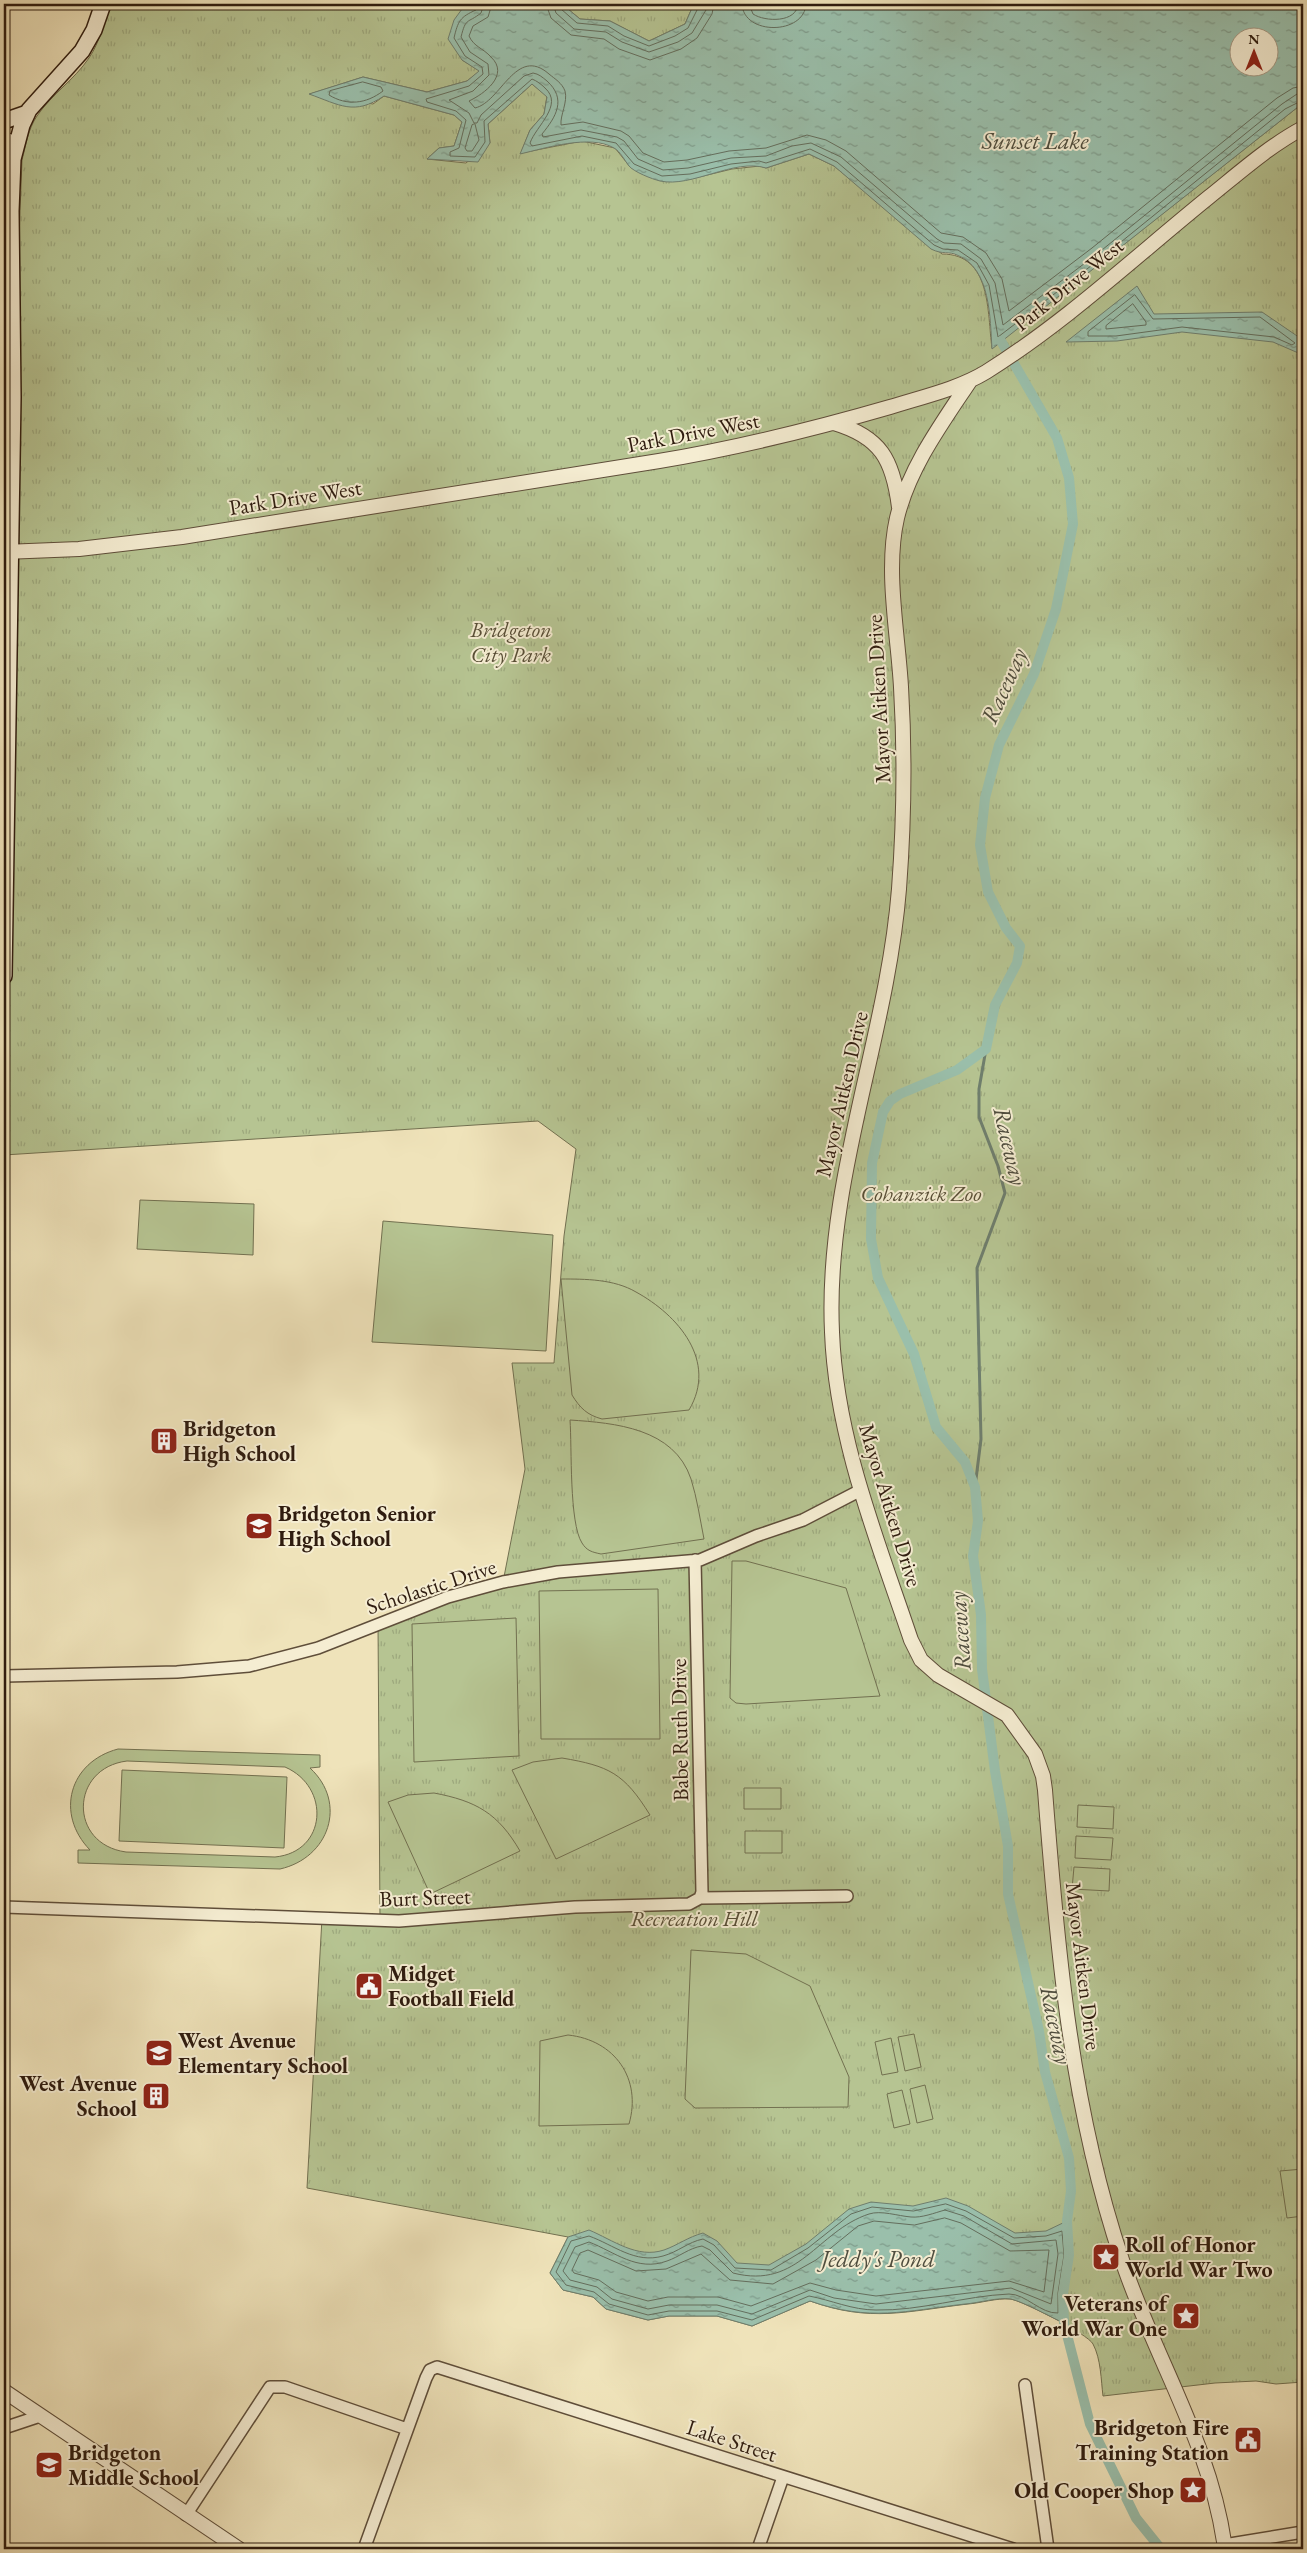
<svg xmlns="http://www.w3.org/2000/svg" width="1307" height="2553" viewBox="0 0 1307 2553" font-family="'EB Garamond',serif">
	<defs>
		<pattern id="park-tufts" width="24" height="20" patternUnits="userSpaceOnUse" patternTransform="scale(1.25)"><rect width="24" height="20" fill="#b6c492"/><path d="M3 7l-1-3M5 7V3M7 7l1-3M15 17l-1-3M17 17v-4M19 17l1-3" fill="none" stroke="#9da87d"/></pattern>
		<pattern id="water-ripples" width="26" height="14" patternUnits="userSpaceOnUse" patternTransform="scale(1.25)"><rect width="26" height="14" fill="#9abfab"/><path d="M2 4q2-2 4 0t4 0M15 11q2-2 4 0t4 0" fill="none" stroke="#7e9a8a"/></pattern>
	</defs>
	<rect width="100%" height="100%" fill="#efe3ba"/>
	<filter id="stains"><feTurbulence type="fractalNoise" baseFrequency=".004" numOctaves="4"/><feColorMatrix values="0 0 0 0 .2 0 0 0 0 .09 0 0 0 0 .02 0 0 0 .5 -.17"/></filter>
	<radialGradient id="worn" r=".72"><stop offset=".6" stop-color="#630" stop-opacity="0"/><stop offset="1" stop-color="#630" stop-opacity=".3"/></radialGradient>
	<path fill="url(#park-tufts)" stroke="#727050" d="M110,4H478L476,5L462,60L480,71L467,81L427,92L363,77L310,94L373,104L384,96L454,115L462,122L454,146L439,148L427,159L466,163L490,143L488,124L532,84L547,96L544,114L530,130L521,153L582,141L615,148L631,168L691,179L732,169L760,166L766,168L809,154L834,166L942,254C992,254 987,313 992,348L1303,103V2382L1276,2384L1256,2381L1215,2383L1103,2396C1101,2380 1101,2359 1093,2344C1088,2334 1021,2300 1010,2299C996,2298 981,2303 968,2304C907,2311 871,2323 810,2301L752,2326L717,2316H669L648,2320L606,2309L593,2297L563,2290L550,2273L568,2237L307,2188L322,1918L380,1920L378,1623L503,1582L525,1469L512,1363H554L564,1236L576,1149L538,1121L4,1155V976L13,397L22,160C26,145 28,129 37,116C52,94 74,80 89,58C100,42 104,22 110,4Z
		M562,4H698L692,8L685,24L649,41L610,21L580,19Z"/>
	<path fill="#b6c492" stroke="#727050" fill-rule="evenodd" d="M140,1200L254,1204L253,1255L137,1249Z
		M383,1221L553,1235L546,1351L372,1342Z
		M561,1279C585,1279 614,1279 636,1292C678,1315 718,1361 689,1410L602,1419C587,1415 580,1408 572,1395Z
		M570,1420C615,1423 674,1428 691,1479C697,1498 700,1519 704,1539L601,1554C592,1552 587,1551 582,1543C569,1523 572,1447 570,1420Z
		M732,1561H746L846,1588L880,1696L746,1704L736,1703L730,1698Z
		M658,1589L660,1739H541L539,1591Z
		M516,1618L519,1756L414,1762L412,1624Z
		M118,1749L320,1755V1767L310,1768C348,1803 329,1858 280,1869L78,1863V1850H90C55,1814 69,1762 118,1749ZM127,1761L285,1767C331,1787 327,1852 275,1857L126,1852C68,1844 70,1768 127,1761Z
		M562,1758C609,1766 624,1773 650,1815L556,1859L512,1770L533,1762Z
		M122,1770L287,1777L284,1848L119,1841Z
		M744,1788H781V1809H744Z
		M434,1793C476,1801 498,1813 520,1851L430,1894L388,1802L408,1795Z
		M1078,1805L1114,1807L1113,1829L1077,1827Z
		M745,1831H782V1853H745Z
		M1076,1836L1113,1838L1111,1860L1075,1858Z
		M1074,1867L1110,1869L1109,1891L1072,1889Z
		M691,1950L746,1954L810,1986L849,2077L848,2107L695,2108L685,2099Z
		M914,2034L921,2067L905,2071L898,2037Z
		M568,2035C615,2040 642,2079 629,2124L539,2126L540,2041Z
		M891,2038L898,2072L882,2075L875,2042Z
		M925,2085L933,2119L917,2123L910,2089Z
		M902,2090L910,2124L894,2128L887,2094Z
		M1303,2169V2216L1287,2218L1280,2171Z"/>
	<path fill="url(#water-ripples)" stroke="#6f7e6d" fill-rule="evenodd" d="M478,4H562L580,19L610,21L649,41L685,24L692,8L698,4H757L765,8L829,4H1303V103L992,349C990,319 991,268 957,255C949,251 943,255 931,249L834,166L809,154L766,168C734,158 692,188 660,181C652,179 634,172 629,166C625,161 620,151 614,148C590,134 546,148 520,154L530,130L544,114L547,97L532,84L488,124L490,143L478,162L427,159L439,148L454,146L462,122L454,115L384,96C354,116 340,105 309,94L363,77L427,92L467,81L479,71L462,60L448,39L454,20L462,9ZM1240,38H1270V68H1240Z
		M1137,286L1154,314L1262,312L1303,340V355L1273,342L1182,332L1117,341L1066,342Z
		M946,2198L968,2206L1015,2233L1046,2231L1067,2221L1069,2255L1063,2294L1064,2323C1050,2317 1024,2302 1011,2299C998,2297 979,2303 965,2304C904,2311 871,2322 810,2301L752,2326L717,2316H669L648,2320L606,2309L593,2297L563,2290L550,2273L568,2237L589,2230C613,2240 637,2259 664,2250C678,2245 688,2237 703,2233L717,2241L737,2263L769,2265L806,2244L849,2209L871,2202L913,2206Z"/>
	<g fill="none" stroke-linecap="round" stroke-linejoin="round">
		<path stroke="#646e5d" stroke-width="1" d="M478,4L476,10C460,17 458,21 454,38L465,56L482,67L483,74L469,86L426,99L427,102L456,111L466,120L459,148L450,152V156L475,157L485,142L484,121L532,79C537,81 541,84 545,88C564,105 536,126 530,143L532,146L582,136L616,143L634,164L662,176L690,174L731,164L759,161L766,163L810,149L837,162L934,245L943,249L958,250L977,263L989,285L998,337L1100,259L1285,109L1303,100
			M484,4L481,13C467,24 466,17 461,37L470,52L488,64L489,75L473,91L449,100L469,113L474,123H477L481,115L524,76L533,73C539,74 542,77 547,81C567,99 556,117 542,134L543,137L581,130L617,137L624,141L638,159L663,170L688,168L731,158L766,156L792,146L811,143L841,157L937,239L944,243L961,244L981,259L995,283L1003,325L1097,254L1282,104L1297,94L1303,93
			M492,4L488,17L473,26L469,36C474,47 483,48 491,57C510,75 484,94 469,101L475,108C501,102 516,45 549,74C555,79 562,83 565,91C568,102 560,115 561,125L583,122L621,131L629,136L643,153L664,162L687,160L729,151L766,148L807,135L826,140L846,151L941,233L963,237L986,253L1002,279L1009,311L1092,248L1277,98L1293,88L1303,86
			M546,4L551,18L571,35L604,39L619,49L650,60L681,49L697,38L712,14L714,4
			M553,4L556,13L574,29L606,32L622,42L649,52L678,42L692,33L706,10L707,4
			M560,4L561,9L577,23L608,26L624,36L649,46L675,36L688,28L700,4
			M742,4C743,36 805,35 806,4
			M749,4L753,14C765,22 797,23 798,4
			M363,82L381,87L383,91C366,104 347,106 329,95L330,91Z
			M475,124L479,140L472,151H467L465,148L472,125Z
			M1135,295L1153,319L1260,317L1295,343L1292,345L1274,337L1182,327L1116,336H1088V332Z
			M1133,304L1146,322V325L1106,329V326Z
			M946,2204L966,2211L1014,2238L1046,2236L1062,2231L1064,2255L1058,2293V2313C1041,2314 1026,2294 1009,2294C964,2296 921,2311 876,2310C852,2310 831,2300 809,2296L752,2320L717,2311H669L648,2315L609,2304L594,2292L566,2285L556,2272L571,2241L589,2236C614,2245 635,2264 663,2256C678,2252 688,2242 703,2239L714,2245L735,2268L771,2270L808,2248L851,2214L872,2207L913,2211Z
			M945,2210L964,2216L1012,2244L1056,2240L1058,2254L1051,2304L1011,2288L876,2304L834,2298L810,2290L752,2314L717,2305H669L648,2309L612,2299L597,2287L570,2280L563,2271L575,2247L589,2242C615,2252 637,2272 667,2261C679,2257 689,2248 702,2246L710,2250L733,2273C799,2290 817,2231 869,2214C881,2210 898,2216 911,2217C922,2218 934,2213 945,2210Z
			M945,2218L961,2223L1010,2251L1049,2250L1044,2292L1009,2281L876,2296L836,2290L810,2283L751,2306L718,2297H668L648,2301L616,2292L599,2280L574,2273L572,2270L580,2253L588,2250L636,2271L666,2269L701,2254L730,2280L773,2284L816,2260L858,2226L874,2221L914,2225Z"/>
		<path stroke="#6f7e6d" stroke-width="3" d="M975,1487L981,1439L977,1268L1005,1193L998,1166L979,1117V1089L986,1049"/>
		<path stroke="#9abfab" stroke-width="10" d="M1001,341L1057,438L1069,478L1073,524L1056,609L1034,674L999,745L985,798L980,845L988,892L1006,928L1020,946L1017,963L995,1005L986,1049L957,1070L900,1094L890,1101L883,1112L872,1163L871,1239L878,1278L914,1354L936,1427L965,1462L975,1487L978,1521L973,1556L981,1615L982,1669L995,1771L1008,1846V1894L1039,2031L1045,2072L1069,2158L1071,2191L1067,2221L1069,2255L1063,2294L1064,2323L1090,2424L1136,2518L1161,2549"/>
		<defs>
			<path id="minor" d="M695,1560L702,1892L700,1898
				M4,1676L177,1672L249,1666L318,1648L448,1597L503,1582L558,1572L700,1560L756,1536L803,1520L861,1490
				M4,1907L399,1921L575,1907L689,1904L700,1898L847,1896
				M1025,2385L1048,2549
				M4,2428L40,2416
				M186,2515L270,2387H285L407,2429
				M1224,2545L1303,2532
				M364,2549L426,2378L430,2370L437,2367L1013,2549
				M758,2549L783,2477"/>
			<path id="tertiary" d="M4,139L16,144
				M970,381C942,423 909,468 897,518C885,570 898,634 901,687C905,754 904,822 899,889C887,1039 825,1180 832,1332C836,1439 877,1539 911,1640L921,1660L938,1675L1007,1715L1035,1754L1043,1776L1045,1790C1057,1948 1071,2108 1122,2260C1154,2357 1212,2446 1225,2549
				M834,423C881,437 893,460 899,507
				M4,552L79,549L182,537L659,461C737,448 814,429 890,407C922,397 958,389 986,372C1066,322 1136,256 1209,197C1239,173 1269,146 1303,128
				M4,2391L239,2549"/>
			<path id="secondary" d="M4,121L27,113
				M4,976L13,397L11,211L13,159L22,125L29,110L82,51L94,30L103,4"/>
		</defs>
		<use href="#minor" stroke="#5f4e3a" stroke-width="14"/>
		<use href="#tertiary" stroke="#5f4e3a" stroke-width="16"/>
		<use href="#secondary" stroke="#2f1c0f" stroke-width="18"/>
		<use href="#minor" stroke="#f5edd2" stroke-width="11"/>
		<use href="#tertiary" stroke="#f5edd2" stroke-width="14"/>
		<use href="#secondary" stroke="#f5edd2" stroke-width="15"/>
	</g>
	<defs>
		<symbol id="building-square" viewBox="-11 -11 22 22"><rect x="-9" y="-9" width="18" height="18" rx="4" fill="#8f2418" stroke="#f5edd2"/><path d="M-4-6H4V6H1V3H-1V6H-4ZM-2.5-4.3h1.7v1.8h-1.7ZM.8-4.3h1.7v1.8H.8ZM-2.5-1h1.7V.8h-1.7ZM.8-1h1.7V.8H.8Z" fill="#fff"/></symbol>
		<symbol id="school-square" viewBox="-11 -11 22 22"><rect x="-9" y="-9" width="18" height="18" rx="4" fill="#8f2418" stroke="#f5edd2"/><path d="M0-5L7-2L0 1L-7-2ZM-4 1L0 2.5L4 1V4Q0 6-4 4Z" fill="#fff"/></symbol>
		<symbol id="civic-square" viewBox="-11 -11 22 22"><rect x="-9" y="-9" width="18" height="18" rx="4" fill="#8f2418" stroke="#f5edd2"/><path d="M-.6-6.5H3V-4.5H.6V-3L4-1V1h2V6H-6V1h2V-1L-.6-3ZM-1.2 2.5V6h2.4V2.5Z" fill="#fff"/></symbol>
		<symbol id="sight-square" viewBox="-11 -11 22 22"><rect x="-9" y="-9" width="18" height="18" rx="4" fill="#8f2418" stroke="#f5edd2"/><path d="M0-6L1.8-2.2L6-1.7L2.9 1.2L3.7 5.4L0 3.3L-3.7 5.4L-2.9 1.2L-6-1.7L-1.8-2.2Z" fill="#fff"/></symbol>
	</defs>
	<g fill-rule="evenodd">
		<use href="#building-square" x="148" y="1425" width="32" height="32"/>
		<use href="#school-square" x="243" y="1510" width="32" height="32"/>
		<use href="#civic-square" x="353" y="1970" width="32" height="32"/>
		<use href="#school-square" x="143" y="2037" width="32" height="32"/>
		<use href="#building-square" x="140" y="2080" width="32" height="32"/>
		<use href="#sight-square" x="1090" y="2241" width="32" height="32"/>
		<use href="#sight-square" x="1170" y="2300" width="32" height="32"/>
		<use href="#civic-square" x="1232" y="2424" width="32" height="32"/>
		<use href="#school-square" x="33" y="2449" width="32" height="32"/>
		<use href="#sight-square" x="1177" y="2474" width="32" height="32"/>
	</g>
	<g text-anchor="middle" stroke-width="4" stroke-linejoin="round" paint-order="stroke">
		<g font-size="22" fill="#2f1c0f" stroke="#f5edd2">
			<text transform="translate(1068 284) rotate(-39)" y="8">Park Drive West</text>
			<text transform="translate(693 432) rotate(-11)" y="8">Park Drive West</text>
			<text transform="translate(295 497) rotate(-9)" y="8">Park Drive West</text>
			<text transform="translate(878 699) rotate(-93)" y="8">Mayor Aitken Drive</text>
			<text transform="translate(841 1094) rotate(-77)" y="8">Mayor Aitken Drive</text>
			<text transform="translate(891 1505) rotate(73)" y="8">Mayor Aitken Drive</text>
			<text transform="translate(431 1586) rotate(-18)" y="8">Scholastic Drive</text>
			<text transform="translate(679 1730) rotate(-91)" y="8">Babe Ruth Drive</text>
			<text transform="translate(425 1897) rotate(-2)" y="8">Burt Street</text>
			<text transform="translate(1084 1966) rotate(83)" y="8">Mayor Aitken Drive</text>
			<text transform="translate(732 2440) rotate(18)" y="8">Lake Street</text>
		</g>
		<g font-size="22" font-style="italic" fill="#584e36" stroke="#f5edd2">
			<text x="511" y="637">Bridgeton<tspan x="511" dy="25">City Park</tspan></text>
			<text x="921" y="1201">Cohanzick Zoo</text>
			<text x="694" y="1926">Recreation Hill</text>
		</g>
		<g font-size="22" font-weight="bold" fill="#2f1c0f" stroke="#f5edd2" text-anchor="start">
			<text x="183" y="1436">Bridgeton<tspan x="183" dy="25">High School</tspan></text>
			<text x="278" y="1521">Bridgeton Senior<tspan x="278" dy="25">High School</tspan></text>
			<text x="388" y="1981">Midget<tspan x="388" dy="25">Football Field</tspan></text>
			<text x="178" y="2048">West Avenue<tspan x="178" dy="25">Elementary School</tspan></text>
			<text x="137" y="2091" text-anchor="end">West Avenue<tspan x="137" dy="25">School</tspan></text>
			<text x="1125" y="2252">Roll of Honor<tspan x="1125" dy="25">World War Two</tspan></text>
			<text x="1167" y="2311" text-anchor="end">Veterans of<tspan x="1167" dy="25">World War One</tspan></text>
			<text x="1229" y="2435" text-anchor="end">Bridgeton Fire<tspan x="1229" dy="25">Training Station</tspan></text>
			<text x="68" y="2460">Bridgeton<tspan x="68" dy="25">Middle School</tspan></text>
			<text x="1174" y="2498" text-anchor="end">Old Cooper Shop</text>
		</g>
		<g font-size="24" font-style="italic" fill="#4f4d3e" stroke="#f5edd2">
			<text x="1035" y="149">Sunset Lake</text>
			<text transform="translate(1004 686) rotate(-66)" y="8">Raceway</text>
			<text transform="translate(1010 1146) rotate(77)" y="8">Raceway</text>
			<text transform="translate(960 1631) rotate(-94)" y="8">Raceway</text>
			<text transform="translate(1056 2025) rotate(78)" y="8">Raceway</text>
			<text x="878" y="2267">Jeddy's Pond</text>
		</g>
	</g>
	<rect width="1307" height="2553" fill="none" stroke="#efe3ba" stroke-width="20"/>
	<rect x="5" y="5" width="1297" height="2543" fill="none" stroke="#2f1c0f" stroke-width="2.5"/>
	<rect x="10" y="10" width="1287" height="2533" fill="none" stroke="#2f1c0f"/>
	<g transform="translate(1254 52)"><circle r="24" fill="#f5edd2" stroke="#a69984"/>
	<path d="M0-4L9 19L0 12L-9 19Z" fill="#8f2418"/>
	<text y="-8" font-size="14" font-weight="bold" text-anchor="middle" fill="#2f1c0f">N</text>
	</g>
	<rect width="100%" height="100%" filter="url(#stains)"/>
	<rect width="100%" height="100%" fill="url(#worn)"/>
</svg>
